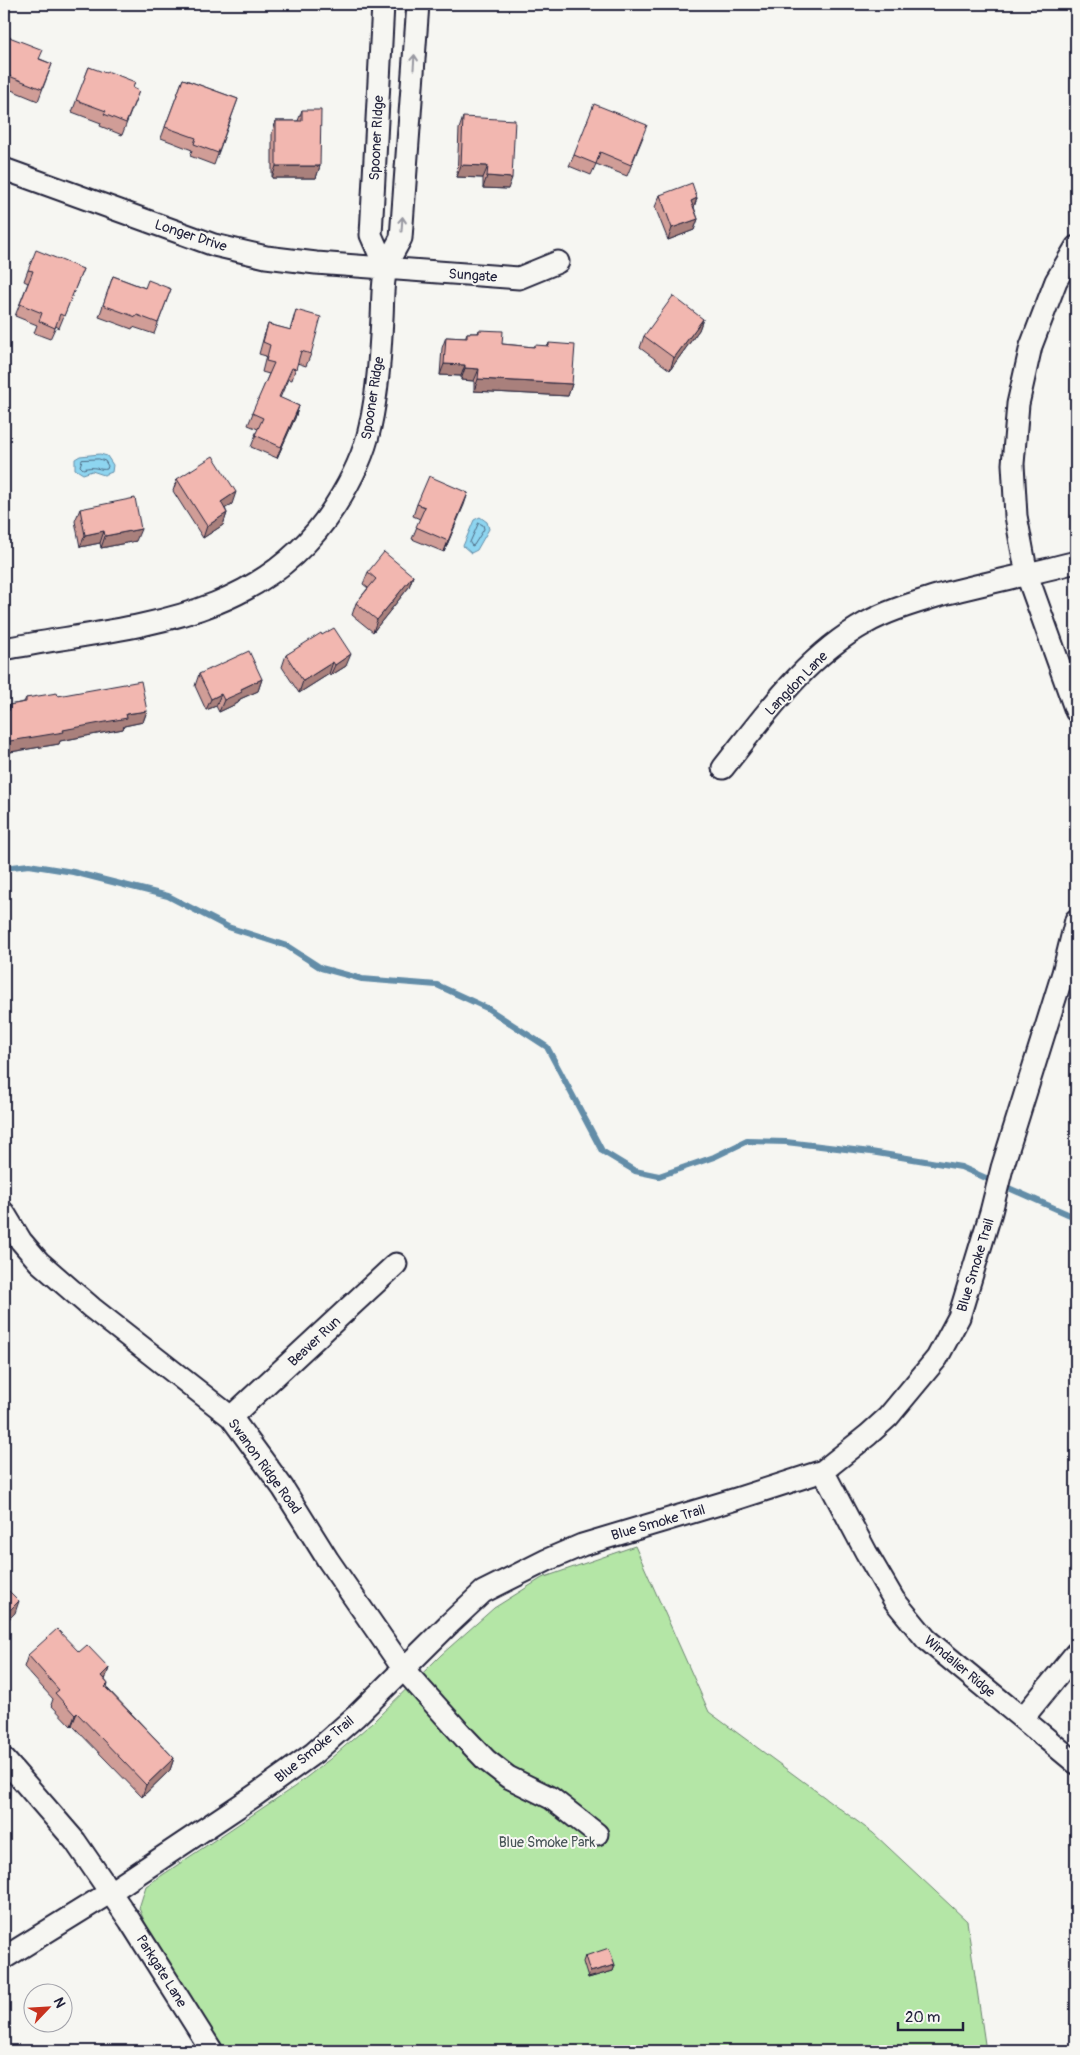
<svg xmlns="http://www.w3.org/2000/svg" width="1080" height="2055" viewBox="0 0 1080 2055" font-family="Pangolin,sans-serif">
	<rect width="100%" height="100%" fill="#f6f6f2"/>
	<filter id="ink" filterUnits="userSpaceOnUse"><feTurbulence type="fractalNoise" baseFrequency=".02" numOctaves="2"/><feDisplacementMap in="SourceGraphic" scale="10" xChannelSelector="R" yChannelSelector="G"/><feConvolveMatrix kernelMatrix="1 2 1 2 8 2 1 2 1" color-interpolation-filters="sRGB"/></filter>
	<g filter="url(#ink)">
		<path fill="#b4e6a6" stroke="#6b8470" d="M635,1546L709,1712L873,1833L967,1921L986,2051H226L149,1933L139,1908L146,1886L294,1787L330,1759L373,1722L441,1655L494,1608L542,1578Z"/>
		<path fill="#8ed5f0" stroke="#638da8" d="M100,454L107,456L113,465L112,472L104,475L92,471L83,474L75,469V459L80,456Z
			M480,517L487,522L489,529L477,550L471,553L463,546L474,520Z"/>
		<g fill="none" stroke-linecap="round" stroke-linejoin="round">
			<path stroke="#4d6a83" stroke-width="1" d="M99,459L105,461L108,466L107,469C100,471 95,465 83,469L80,466L82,460Z
				M479,523L483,525L484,529L474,545L472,546L470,543Z"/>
			<path stroke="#638da8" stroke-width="6" d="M4,868L29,865L73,872L168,896L228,927L287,946L321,968L362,979L437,985L487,1008L547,1047L602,1151L635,1171L659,1176L714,1157L747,1141L786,1142L871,1152L961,1167L1070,1215L1076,1214"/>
			<defs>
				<path id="minor" d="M383,4L371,235L386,269
					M4,169L214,245L266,257L316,263L519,278L558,262
					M1076,247L1056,281L1031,346L1018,404L1013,464L1016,516L1027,575L1076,711
					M4,649C128,625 259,625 335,506C351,481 364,456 370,427C378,391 380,354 382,318C383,302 382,283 386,269C389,258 396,248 401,238L418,4
					M723,768C765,715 806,656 866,623C889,610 915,603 940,595C985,583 1031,574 1076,562
					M4,1213L21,1241L39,1262L92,1308L231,1417L283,1488L328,1560L404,1670L465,1738L486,1760L508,1777L551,1798L597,1834
					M231,1417L396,1264
					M823,1471L866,1552L894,1600L926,1639L1076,1763
					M1023,1718L1076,1653
					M4,1759L75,1841L130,1921L212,2051
					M4,1958L109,1893L254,1796L314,1753L356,1716L450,1623L483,1592L547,1560L582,1545L736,1499L823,1471L868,1435L888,1417L937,1358L959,1317L991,1212L1002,1168L1063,973L1076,920"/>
			</defs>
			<use href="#minor" stroke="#22223b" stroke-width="25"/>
			<use href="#minor" stroke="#f6f6f2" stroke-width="21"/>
		</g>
		<path fill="#d09d97" stroke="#22223b" d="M4,35L40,59L52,64L38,101L4,87Z
			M89,67L139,91L122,135L100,126L101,123L72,112Z
			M183,79L238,99L214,165L190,156L192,150L161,138Z
			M302,110L320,166L316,178H272V133L276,121H298Z
			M463,117L508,189L483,188V178L457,177L459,129Z
			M643,137L627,176L596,164L591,175L569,166L574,155Z
			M660,195L697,198L694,207L698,219L694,230L668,240L655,207Z
			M83,269L59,328L56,326L50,339L34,333L37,325L15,316L28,283L24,281L28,270Z
			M113,276L145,288L171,289L154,334L133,327L132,329L99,317Z
			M296,310L311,354L306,366L297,363L292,380L288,379L280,398L299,406L295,418L277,458L251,447L258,429L248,425L269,374L262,372L266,356L259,354L264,336L268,324L290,330Z
			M703,319L699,330L670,370L640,348L644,336Z
			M479,330L502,344L534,347L548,346L549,343L572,384L568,396L474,391V381L461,380V376L440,375L442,348L446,337L465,338L467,333H478Z
			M177,479L232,504L225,508L227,513L223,525L203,538L173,491Z
			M468,493L444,552L412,539L420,519L413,516L417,504Z
			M80,509L136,541L101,548L100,543L80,547L75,521Z
			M368,572L413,576L409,587L373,632L352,615L356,603L368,588L363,584Z
			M322,635L346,666L330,676L329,674L299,693L282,667L286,655Z
			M199,674L262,679L258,691L240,699L238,703L219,712L216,706L206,710L195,686Z
			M58,696L147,711L143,722L124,726L123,729L60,741L59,744L4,753V711H7L9,705L24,702L26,698Z
			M79,1652L109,1668L105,1680L108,1684L107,1688L174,1758L170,1770L142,1797L72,1725L71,1726L51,1705L53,1699L24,1667L28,1655Z
			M585,1956L615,1965L613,1971L588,1978L583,1962Z"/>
		<path fill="#a9807b" stroke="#22223b" d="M461,165L488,166L483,178L457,177Z
			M276,166H320L316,178H272Z
			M487,176L512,178L508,189L483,188Z
			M697,198L693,210L691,201Z
			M698,219L694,230L668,240L672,228Z
			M703,319L699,330L670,370L674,358Z
			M444,364L465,365L461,376L440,375Z
			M465,368L479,369L474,381L461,380Z
			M478,379L572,384L568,396L474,391Z
			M299,406L295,418L277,458L281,447Z
			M236,492L232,504L217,514L221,502Z
			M468,493L464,505L444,552L448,541Z
			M227,513L223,525L203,538L207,526Z
			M141,529L136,541L101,548L105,536Z
			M104,531L100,543L80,547L85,535Z
			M413,576L409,587L373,632L377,620Z
			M351,654L346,666L330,676L335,665Z
			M333,662L329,674L299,693L303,681Z
			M262,679L258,691L240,699L238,703L219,712L224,700L241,689Z
			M221,694L216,706L206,710L211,699Z
			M147,711L143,722L124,726L123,729L60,741L59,744L4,753V742L63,730L126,714Z
			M8,1576L4,1588V1581Z
			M19,1601L15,1613L4,1624V1616Z
			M109,1668L105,1680L101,1676Z
			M77,1713L72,1725L71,1726L75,1715Z
			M174,1758L170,1770L142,1797L146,1785Z
			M615,1965L613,1971L588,1978L590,1972Z"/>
		<path fill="#f2b7b0" stroke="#22223b" d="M4,35L43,50L39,59L52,64L42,89L4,74Z
			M89,67L106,73L107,71L135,82L133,88L139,91L126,123L104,114L106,111L76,100Z
			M183,79L238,99L218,153L194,144L196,138L165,127Z
			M594,104L647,125L631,165L600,152L596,164L574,155Z
			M302,110H321L320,166H276V121H302Z
			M463,117L515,120L512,178L487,176L488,166L461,165Z
			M692,183L697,198L691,201L698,219L672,228L660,195Z
			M36,250L83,269L64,316L60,314L55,328L39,321L42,313L20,304L33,271L28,270Z
			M113,276L145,288L148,280L171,289L158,323L137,315L136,317L103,305Z
			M673,296L703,319L674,358L644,336Z
			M296,310L321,317L311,354L301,351L296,369L292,368L279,397L299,406L281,447L255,435L263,418L252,413L274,363L266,361L270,345L263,342L268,324L291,330Z
			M479,330L503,331L502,344L534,347L535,345L549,346V343L575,345L572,384L478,379L479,369L465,368V365L444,364L446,337L467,338V333H479Z
			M213,456L236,492L221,502L227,513L207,526L177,479Z
			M429,476L468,493L448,541L416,527L425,507L417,504Z
			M135,498L141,529L105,536L104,531L85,535L80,509Z
			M384,552L413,576L377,620L356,603L376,579L368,572Z
			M334,628L351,654L335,665L333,662L303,681L286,655L321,633L322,635Z
			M249,651L262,679L241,689L242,692L224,700L221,694L211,699L199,674Z
			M141,681L147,711L126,714L127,718L63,730L64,732L4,742V711L10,710L9,705L26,702V698L57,693L58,696Z
			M4,1572L8,1576L4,1581Z
			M4,1586L19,1601L4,1616Z
			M57,1629L79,1652L87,1645L109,1668L101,1676L108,1684L105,1687L174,1758L146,1785L77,1713L75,1715L55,1693L59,1690L28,1655Z
			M609,1948L615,1965L590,1972L585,1956Z"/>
		<defs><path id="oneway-shaft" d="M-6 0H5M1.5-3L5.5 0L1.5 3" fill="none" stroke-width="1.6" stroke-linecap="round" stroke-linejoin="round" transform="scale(1.25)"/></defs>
		<g stroke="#9797a0">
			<use href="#oneway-shaft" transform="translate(414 62) rotate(-86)"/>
			<use href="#oneway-shaft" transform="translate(402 224) rotate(-86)"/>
		</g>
	</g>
	<g text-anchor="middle" stroke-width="4" stroke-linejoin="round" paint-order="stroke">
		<g font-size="14" fill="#22223b" stroke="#f6f6f2">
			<text transform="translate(376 138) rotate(-87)" y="5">Spooner RIdge</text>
			<text transform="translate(191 235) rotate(18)" y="5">Longer Drive</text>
			<text transform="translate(473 275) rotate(4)" y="5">Sungate</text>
			<text transform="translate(372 398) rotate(-81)" y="5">Spooner Ridge</text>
			<text transform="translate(796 683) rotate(-46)" y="5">Langdon Lane</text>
			<text transform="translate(975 1265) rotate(-73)" y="5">Blue Smoke Trail</text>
			<text transform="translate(314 1341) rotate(-43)" y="5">Beaver Run</text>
			<text transform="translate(265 1466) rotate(54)" y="5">Swanon Ridge Road</text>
			<text transform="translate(658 1522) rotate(-16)" y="5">Blue Smoke Trail</text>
			<text transform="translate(960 1666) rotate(40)" y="5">Windalier Ridge</text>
			<text transform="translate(314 1749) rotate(-39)" y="5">Blue Smoke Trail</text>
			<text transform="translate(162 1971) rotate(58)" y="5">Parkgate Lane</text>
		</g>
		<g font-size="14" fill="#465356" stroke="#f6f6f2">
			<text x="547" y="1847">Blue Smoke Park</text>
		</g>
	</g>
	<rect width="1080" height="2055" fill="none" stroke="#f6f6f2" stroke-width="20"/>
	<rect x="10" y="10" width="1060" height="2035" fill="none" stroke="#22223b" stroke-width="2" filter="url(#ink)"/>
	<g transform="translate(48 2008) rotate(65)"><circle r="24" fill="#f6f6f2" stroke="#a1a1a9"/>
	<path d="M0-4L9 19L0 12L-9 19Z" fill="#c8321e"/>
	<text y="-8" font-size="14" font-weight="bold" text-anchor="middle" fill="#22223b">N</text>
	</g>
	<path d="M898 2022v8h65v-8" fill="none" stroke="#22223b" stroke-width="2.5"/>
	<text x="905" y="2022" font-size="15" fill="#22223b" stroke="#f6f6f2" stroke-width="4" paint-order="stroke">20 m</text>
</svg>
